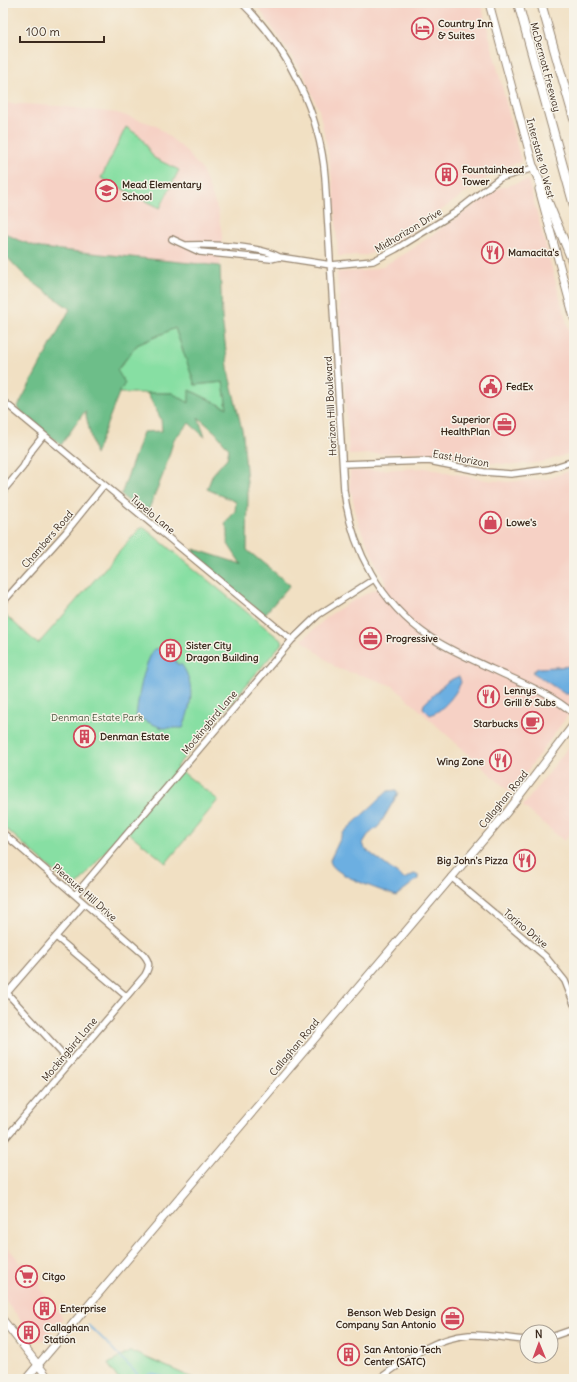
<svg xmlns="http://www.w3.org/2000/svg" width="577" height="1382" viewBox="0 0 577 1382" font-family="Delius,sans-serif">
	<rect width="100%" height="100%" fill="#f7f3e8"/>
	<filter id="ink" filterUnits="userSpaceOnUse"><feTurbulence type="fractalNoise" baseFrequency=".025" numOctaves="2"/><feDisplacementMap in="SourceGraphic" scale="8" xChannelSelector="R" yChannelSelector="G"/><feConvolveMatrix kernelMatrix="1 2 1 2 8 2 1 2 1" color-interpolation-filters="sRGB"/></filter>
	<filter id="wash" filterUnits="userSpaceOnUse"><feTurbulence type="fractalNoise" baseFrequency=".012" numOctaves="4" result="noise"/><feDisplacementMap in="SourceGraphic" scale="16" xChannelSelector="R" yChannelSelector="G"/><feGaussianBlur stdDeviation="0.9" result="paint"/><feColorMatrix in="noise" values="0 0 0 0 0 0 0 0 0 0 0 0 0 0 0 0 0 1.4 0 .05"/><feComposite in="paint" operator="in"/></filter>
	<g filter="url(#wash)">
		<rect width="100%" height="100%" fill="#f1e0c3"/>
		<path fill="#f6d1c5" d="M262,3H481L521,162L499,169L398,241L367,255L338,256L334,193L327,146L319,110L303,73L258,7Z
			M3,103L58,106L117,113L155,125L184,149L202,170L218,211L222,235L220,272L3,253Z
			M528,180L574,350V452L544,462L515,465L482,462L417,452L349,455L337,272L364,271L381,267L408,252L499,188Z
			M425,468L487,480L508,482L547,479L574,469V707L511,793L393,686L368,677L338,669L302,640L331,614L354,600L386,584L359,525L350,487V471Z
			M574,740V828L564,841L523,806Z
			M3,1242L21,1263L23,1261L41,1284L40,1288L63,1318L44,1340H36L3,1297Z"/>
		<path fill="#87dfa3" stroke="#618460" d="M126,127L141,137L154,158L179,170L160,208L101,178Z
			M175,328L195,385L223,382L227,409L190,390L189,403L172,393H119L125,383L117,371L137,345Z
			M142,526L283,642L176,767L218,800L166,863L124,829L74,889L3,826V613L38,644Z
			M131,1351L195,1379H118L108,1364Z"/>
		<path fill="#6dbe89" stroke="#547454" d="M3,232L18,240L41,248L220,266L222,318L229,375L243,434L248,495L247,550L290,585L264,615L193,556L194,549L241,564L228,544V531L225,524L235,511L236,502L207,489L213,474L227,458L229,449L216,433L198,417L205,437L189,423L174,439L164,472L146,516L121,495L143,432L162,431L161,419L147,393H172L189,403V390L227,408L223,382L195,385L175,328L137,345L117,370L125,383L119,393L95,455L85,411L61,445L17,408L70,309L27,278L3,253Z"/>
		<path fill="#6cafe1" stroke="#546c80" d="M159,648L173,656L177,664L182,665C196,686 191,706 183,728H162L136,717C139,693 142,672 153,650Z
			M574,666V689L570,694H565L532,672L538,668Z
			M459,676L461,682C457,693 442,712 430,715L423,708L424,704L448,681Z
			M396,790L398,793L396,797L379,826L368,835L363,843L365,849L404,879L414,874L418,875V879L396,896C382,890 330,875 330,860L343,833L388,791Z"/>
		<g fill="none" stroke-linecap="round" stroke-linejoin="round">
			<path stroke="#6cafe1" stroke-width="1.5" d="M88,1325L100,1336L138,1375L142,1378L151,1374L174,1379"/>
		</g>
	</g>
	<g filter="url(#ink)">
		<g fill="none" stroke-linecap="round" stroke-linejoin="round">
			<defs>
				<path id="minor" d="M242,3C288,48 320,113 325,177L344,490C351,548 380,604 430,637C449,650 471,659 492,669C520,682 550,693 574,714
					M172,239L200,252L271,259L279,257L331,265L373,261L396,249L456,212L500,178L534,168
					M187,245C209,244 260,246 279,257
					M3,401L292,640
					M343,464L429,461L484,472L511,474L549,469L574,461
					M3,491L23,467L32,450L43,436
					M3,602L66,532L103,486
					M3,833L143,954C150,962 150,966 145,975L3,1141
					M451,877L545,956L565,981L574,1004
					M75,895L292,640L318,615L374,579
					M56,937L126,996
					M70,1062L7,993L84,904
					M551,1337L574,1329
					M379,1379C407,1359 433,1338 469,1335C488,1334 508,1339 527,1340"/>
				<path id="major" d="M489,3L535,173
					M573,3L574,7
					M539,189L574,318
					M3,1320L49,1379
					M26,1379L507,812L574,724"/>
				<path id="highway" d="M518,3L574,206
					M541,3L574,119
					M534,168L574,265"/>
			</defs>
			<use href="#minor" stroke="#968570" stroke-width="8"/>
			<use href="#major" stroke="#968570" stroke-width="9"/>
			<use href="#highway" stroke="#968570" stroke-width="10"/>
			<use href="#minor" stroke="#fff" stroke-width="5.5"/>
			<use href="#major" stroke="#fff" stroke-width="7"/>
			<use href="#highway" stroke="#fff" stroke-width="8"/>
		</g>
	</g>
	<defs>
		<symbol id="hotel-ring" viewBox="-11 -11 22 22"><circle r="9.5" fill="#f7f3e8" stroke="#d1495b" stroke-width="1.5"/><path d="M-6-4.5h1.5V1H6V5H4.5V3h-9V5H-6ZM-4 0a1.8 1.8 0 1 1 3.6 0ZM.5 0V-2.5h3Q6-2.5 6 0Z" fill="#d1495b"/></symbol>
		<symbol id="building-ring" viewBox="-11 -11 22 22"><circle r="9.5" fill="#f7f3e8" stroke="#d1495b" stroke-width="1.5"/><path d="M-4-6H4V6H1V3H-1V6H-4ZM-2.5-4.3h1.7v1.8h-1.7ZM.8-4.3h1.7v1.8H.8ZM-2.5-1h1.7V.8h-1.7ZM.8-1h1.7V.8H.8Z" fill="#d1495b"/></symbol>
		<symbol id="school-ring" viewBox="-11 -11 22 22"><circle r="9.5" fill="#f7f3e8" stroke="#d1495b" stroke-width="1.5"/><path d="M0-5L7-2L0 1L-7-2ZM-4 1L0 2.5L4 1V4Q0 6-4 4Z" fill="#d1495b"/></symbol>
		<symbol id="restaurant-ring" viewBox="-11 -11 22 22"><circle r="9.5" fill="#f7f3e8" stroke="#d1495b" stroke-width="1.5"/><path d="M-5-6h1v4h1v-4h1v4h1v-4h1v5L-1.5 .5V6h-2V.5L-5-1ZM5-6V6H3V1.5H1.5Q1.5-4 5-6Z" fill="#d1495b"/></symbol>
		<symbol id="civic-ring" viewBox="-11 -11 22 22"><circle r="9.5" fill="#f7f3e8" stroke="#d1495b" stroke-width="1.5"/><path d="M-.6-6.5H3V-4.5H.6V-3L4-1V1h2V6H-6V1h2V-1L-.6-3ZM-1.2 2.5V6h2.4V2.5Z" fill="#d1495b"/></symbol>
		<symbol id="office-ring" viewBox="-11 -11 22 22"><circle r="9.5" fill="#f7f3e8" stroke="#d1495b" stroke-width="1.5"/><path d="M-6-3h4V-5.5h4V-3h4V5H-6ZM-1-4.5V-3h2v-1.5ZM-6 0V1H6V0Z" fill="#d1495b"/></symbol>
		<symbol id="shop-ring" viewBox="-11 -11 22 22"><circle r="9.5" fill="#f7f3e8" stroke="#d1495b" stroke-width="1.5"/><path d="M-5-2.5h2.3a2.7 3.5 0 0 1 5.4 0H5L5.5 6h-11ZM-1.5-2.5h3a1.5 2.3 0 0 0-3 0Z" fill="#d1495b"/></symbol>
		<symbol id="cafe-ring" viewBox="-11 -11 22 22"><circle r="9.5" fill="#f7f3e8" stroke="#d1495b" stroke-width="1.5"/><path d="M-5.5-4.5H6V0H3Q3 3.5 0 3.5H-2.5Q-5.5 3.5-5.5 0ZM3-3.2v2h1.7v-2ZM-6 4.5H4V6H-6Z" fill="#d1495b"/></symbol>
		<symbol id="supermarket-ring" viewBox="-11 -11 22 22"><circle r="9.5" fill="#f7f3e8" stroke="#d1495b" stroke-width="1.5"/><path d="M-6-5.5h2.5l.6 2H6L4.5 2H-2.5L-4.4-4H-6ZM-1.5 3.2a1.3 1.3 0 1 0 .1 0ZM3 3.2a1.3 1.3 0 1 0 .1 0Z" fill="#d1495b"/></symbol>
	</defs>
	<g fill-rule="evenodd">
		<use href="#hotel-ring" x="410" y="16" width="25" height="25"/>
		<use href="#building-ring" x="434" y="162" width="25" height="25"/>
		<use href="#school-ring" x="94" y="178" width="25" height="25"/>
		<use href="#restaurant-ring" x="480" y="240" width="25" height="25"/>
		<use href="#civic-ring" x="478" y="374" width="25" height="25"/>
		<use href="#office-ring" x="492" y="412" width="25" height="25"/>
		<use href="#shop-ring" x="478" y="510" width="25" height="25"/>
		<use href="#office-ring" x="358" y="626" width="25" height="25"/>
		<use href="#building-ring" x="158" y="638" width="25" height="25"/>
		<use href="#restaurant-ring" x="476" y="684" width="25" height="25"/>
		<use href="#cafe-ring" x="520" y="710" width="25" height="25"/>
		<use href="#building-ring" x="72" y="724" width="25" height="25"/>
		<use href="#restaurant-ring" x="488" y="748" width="25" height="25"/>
		<use href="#restaurant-ring" x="512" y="848" width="25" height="25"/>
		<use href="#supermarket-ring" x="14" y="1264" width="25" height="25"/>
		<use href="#building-ring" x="32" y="1296" width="25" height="25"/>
		<use href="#office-ring" x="440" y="1306" width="25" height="25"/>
		<use href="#building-ring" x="16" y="1320" width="25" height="25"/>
		<use href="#building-ring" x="336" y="1342" width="25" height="25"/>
	</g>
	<g text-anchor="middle" stroke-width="3" stroke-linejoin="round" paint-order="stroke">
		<g font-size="10" font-weight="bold" fill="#3b2a1e" stroke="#f7f3e8" text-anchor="start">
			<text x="438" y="27">Country Inn<tspan x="438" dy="12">&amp; Suites</tspan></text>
			<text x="462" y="173">Fountainhead<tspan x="462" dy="12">Tower</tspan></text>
			<text x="122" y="188">Mead Elementary<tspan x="122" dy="12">School</tspan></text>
			<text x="508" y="256">Mamacita's</text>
			<text x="506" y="390">FedEx</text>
			<text x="490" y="423" text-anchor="end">Superior<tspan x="490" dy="12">HealthPlan</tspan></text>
			<text x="506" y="526">Lowe's</text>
			<text x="386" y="642">Progressive</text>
			<text x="186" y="649">Sister City<tspan x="186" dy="12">Dragon Building</tspan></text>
			<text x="504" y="694">Lennys<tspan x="504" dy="12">Grill &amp; Subs</tspan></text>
			<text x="518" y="727" text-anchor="end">Starbucks</text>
			<text x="100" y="740">Denman Estate</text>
			<text x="484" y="765" text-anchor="end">Wing Zone</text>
			<text x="508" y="864" text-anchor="end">Big John's Pizza</text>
			<text x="42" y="1280">Citgo</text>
			<text x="60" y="1312">Enterprise</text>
			<text x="436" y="1316" text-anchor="end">Benson Web Design<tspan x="436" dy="12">Company San Antonio</tspan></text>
			<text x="44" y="1331">Callaghan<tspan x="44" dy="12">Station</tspan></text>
			<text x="364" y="1353">San Antonio Tech<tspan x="364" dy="12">Center (SATC)</tspan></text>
		</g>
		<g font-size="10" fill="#3b2a1e" stroke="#f7f3e8">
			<text transform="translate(546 67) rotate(75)" y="4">McDermott Freeway</text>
			<text transform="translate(541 158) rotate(75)" y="4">Interstate 10 West</text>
			<text transform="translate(408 230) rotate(-31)" y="4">Midhorizon Drive</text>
			<text transform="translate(330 406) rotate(-93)" y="4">Horizon Hill Boulevard</text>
			<text transform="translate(461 458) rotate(10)" y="4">East Horizon</text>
			<text transform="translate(153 514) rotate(40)" y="4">Tupelo Lane</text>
			<text transform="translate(47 539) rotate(-49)" y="4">Chambers Road</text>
			<text transform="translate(209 722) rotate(-50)" y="4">Mockingbird Lane</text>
			<text transform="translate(503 799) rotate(-51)" y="4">Callaghan Road</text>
			<text transform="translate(85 892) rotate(41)" y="4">Pleasure Hill Drive</text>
			<text transform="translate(526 928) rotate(40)" y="4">Torino Drive</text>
			<text transform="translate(294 1047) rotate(-50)" y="4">Callaghan Road</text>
			<text transform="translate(69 1049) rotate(-50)" y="4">Mockingbird Lane</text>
		</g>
		<g font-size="10" fill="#4e573f" stroke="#f7f3e8">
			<text x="97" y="721">Denman Estate Park</text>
		</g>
	</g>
	<rect width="577" height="1382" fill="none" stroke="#f7f3e8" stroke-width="16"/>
	<g transform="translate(539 1344) rotate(359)"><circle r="19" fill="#f7f3e8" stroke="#aca397"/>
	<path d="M0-3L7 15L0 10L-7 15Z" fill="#d1495b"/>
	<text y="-6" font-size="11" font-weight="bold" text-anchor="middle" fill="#3b2a1e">N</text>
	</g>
	<path d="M20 36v6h84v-6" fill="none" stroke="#3b2a1e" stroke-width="2"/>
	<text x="26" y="36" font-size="12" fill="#3b2a1e" stroke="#f7f3e8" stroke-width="3" paint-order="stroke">100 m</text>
</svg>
